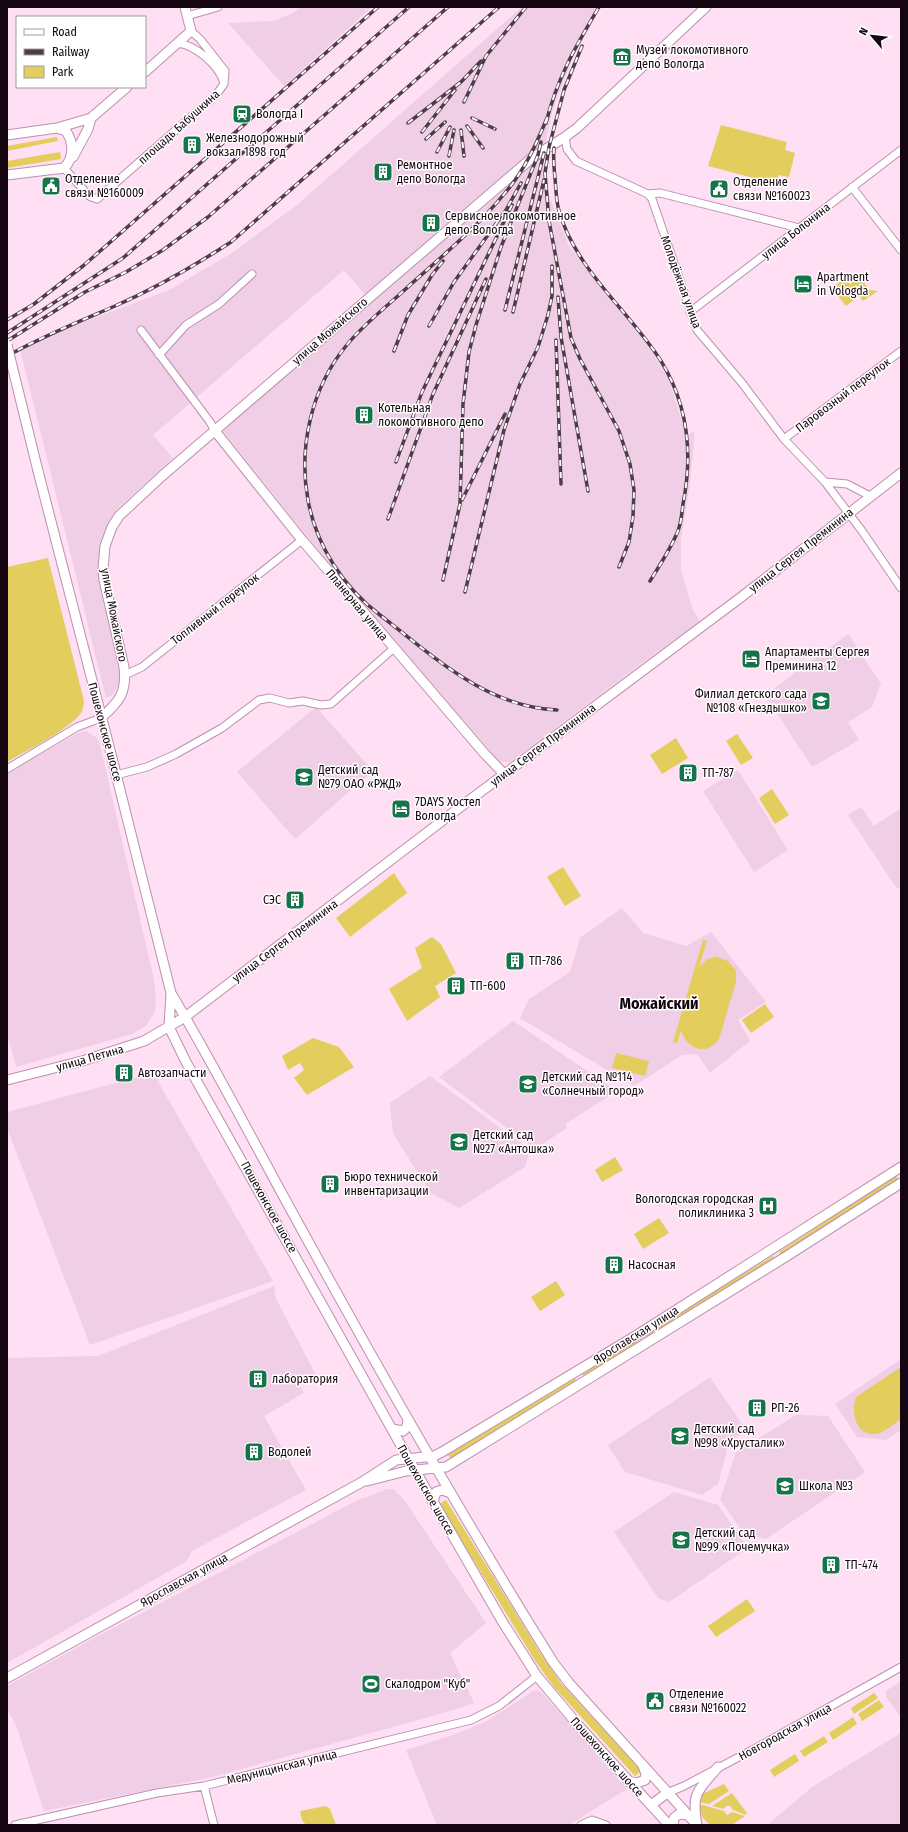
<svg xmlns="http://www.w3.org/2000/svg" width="908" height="1832" viewBox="0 0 908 1832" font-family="'Fira Sans Condensed',sans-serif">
	<rect width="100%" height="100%" fill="#fedff4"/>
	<path fill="#f0cee5" d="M302,7H372L284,86L228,23L273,21L293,13Z
		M522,7H599L577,46L552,112L544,151V179L547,191L569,246L651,350L669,380L686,435L695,431L690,484L681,540V571L693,610L700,621L646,660L510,762L499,761L369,614L223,431L371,302L344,270L153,435L173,458L119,507L112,516L100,542L98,569L120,676L117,689L112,695L106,698L20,349L41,338L169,290L232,253L297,205Z
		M848,634L881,684L872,707L848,722L859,740L812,767L765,695Z
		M316,707L373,771L295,839L237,772Z
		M86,731L97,738L101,749L154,980L156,1001L155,1011L146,1026L132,1034L16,1067L7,1033V774L78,733Z
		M738,770L788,850L754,872L703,791Z
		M861,807L874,826L901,808V886L897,889L848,815Z
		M622,908L643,933L686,946L711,932L766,1002L738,1020L750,1041L710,1073L697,1054L682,1055L634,1086L520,1018L529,999L570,972L580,938Z
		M513,1021L617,1091L565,1124L567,1128L535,1149L439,1077Z
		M153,1073L273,1281L90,1345L7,1128V1112Z
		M430,1076L530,1150L525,1167L459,1208L431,1193L393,1134L390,1103Z
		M274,1286L276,1299L316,1375L299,1385L304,1393L264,1416L306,1490L192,1551L187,1561L7,1663V1358L98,1356Z
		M901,1359V1430L886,1440L857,1437L835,1404Z
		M710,1377L746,1430L729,1442L718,1484L702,1495L625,1472L608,1445Z
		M796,1415L828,1416L865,1472L766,1539L743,1532L720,1500L736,1452Z
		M387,1489H394L405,1501L486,1623L450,1653L474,1703L461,1708L213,1777L44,1811L16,1725L7,1709V1686L96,1637L356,1501Z
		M674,1492L718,1505L748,1548L669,1602L658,1598L614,1532Z
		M901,1681V1717L886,1697V1691Z
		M535,1690L540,1691L627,1789L569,1825H437L406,1750L453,1735L487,1721Z
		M901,1733V1825H767L812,1787Z"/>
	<path fill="#e3cd5d" d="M721,125L787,142L785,150L795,153L789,177L779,175L776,184L708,166Z
		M57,137L58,141L7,151V146Z
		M60,152L61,159L7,168V161Z
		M865,272V276L862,280L870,290L878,291L863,301L850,284Z
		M845,278L859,296L846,306L832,288Z
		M48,558L84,701C84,705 83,709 81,713C70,729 25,751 7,762V567Z
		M737,734L753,758L741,765L726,741Z
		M676,738L688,758L662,774L650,755Z
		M772,789L789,815L775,824L759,798Z
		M563,867L581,896L565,906L547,877Z
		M394,873L407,893L350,937L336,918Z
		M432,937L441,944L456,973L435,986L440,997L407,1021L389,989L422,968L415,948Z
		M703,940L707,941L699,967L707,959L717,957L728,961L736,970V982L719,1039C707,1057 686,1049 681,1030L677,1043L673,1042Z
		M765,1004L774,1017L751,1033L742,1020Z
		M313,1038L339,1047L354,1067L307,1095L294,1078L304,1070L300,1063L288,1070L282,1056Z
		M616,1053L649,1061L645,1076L612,1068Z
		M615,1157L623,1170L602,1182L595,1170Z
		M896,1176L899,1181L782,1257L779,1252Z
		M659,1218L669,1233L643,1249L634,1234Z
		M773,1256L776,1260L647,1339L644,1334Z
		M556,1281L565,1295L540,1311L531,1297Z
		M636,1339L639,1344L585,1376H583L582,1373Z
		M901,1367V1419C895,1423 887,1430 880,1433C857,1440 850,1413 856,1397Z
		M574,1377L577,1382L452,1461L448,1455Z
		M446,1500L541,1654L561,1683L641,1771L635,1776L554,1687L534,1659L439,1504Z
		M747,1599L755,1611L716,1637L708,1626Z
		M874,1693L878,1698L854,1714L851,1708Z
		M879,1700L884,1707L862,1721L858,1714Z
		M853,1717L857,1724L833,1740L829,1733Z
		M824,1736L828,1742L804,1757L800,1751Z
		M795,1754L799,1761L774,1777L770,1770Z
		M724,1784L729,1791L709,1804L699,1802L702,1794Z
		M732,1793L747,1813L746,1815L733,1810L730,1806H726L724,1809L712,1806Z
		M699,1804L724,1811L727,1815L732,1812L745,1816L732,1825H710L702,1817Z
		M326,1806L330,1809L336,1825H306L302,1820L300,1811Z"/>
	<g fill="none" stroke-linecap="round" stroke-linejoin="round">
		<defs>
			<path id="street" d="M187,16L218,7
				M177,43C196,45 219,65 224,83
				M565,137L567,149L576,161L648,194L652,199L697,330L742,383L784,439L825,482L862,531L901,588
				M59,170L64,168L89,196L97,199L216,95L224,84L225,71L200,39L191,31
				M852,187L901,250
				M648,194L660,193L799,228
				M690,312L901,150
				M141,330L210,422L215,431
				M159,355L186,325L219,304L252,274
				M784,439L901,351
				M825,482L847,484L870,496
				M125,675L142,667L302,540
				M7,769L77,727L101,718
				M116,775L147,767L176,754L222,728L259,700L270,698L289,703L303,701L321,705L331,704L394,648
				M204,1786L214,1825
				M667,1793L684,1786L756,1748L901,1667
				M15,1825L157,1793L204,1786L471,1720L499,1706L537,1676
				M581,1825L592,1820L606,1825"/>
			<path id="secondary" d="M145,72L191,31L185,7
				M7,135L57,128L91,118L127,87
				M73,157L88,129L91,118
				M7,175L64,168C74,158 74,143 66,131L57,128
				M215,431L302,540L484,753L504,774
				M38,471L110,750L167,977L171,993L169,1027L186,1062L408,1458L502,1621L537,1676L578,1725L669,1825
				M101,718C119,702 127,693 124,667L104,580L103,569L105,546L112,527L119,516L162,476L533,157L565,137L577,128L706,7
				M171,993C217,1070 258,1151 302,1230C382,1376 465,1521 553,1662L569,1683L697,1825
				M7,1080L82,1061L144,1041L185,1017L463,805L740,598L901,473
				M392,1429L403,1431L407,1427L408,1419
				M367,1481L406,1471L446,1467L787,1256L901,1183
				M433,1502L436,1492L442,1490L451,1493
				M7,1678L362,1482L396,1460L434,1456L442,1452L637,1335L901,1167
				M628,1781L637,1783L645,1780L646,1774L643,1766
				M651,1805L667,1793
				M673,1825L674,1818L679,1814L688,1815
				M697,1825C691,1792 698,1791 718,1767"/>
		</defs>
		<use href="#street" stroke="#be8fb0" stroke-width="9"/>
		<use href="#secondary" stroke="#be8fb0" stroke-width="11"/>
		<use href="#street" stroke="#fff" stroke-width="7"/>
		<use href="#secondary" stroke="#fff" stroke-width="9"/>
		<defs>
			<path id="rail" d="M582,46L564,90L549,147L545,173L549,221L571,338L580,359L619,431L630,464L634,490L633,516L629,542L619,567
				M464,102L486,56L526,7
				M472,118L495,129
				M547,118C536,145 524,171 505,193C474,231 435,262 399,295C381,311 361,327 346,346C312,387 298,447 308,500C316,545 343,587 380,615C433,656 486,707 557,710
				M408,123L461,82L481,61
				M546,123C557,78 576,46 599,7
				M467,126L483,148
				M461,130L464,156
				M422,132L455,90
				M426,139L445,122
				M554,148C553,158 554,168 555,178C556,189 556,200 559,211C576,270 629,311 661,361C688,405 693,454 683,504C682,513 681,523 678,531C671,548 660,565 650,581
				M437,152L450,127
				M449,156L454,130
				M558,297L561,337L588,491
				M505,310L544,153
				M513,312L544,180
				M7,320L34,304L83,266L378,7
				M429,326L454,282L506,210L521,183
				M7,333L123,258L409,7
				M556,340L561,484
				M7,341L85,292L126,272L163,250L208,217L448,7
				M394,351L408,315L432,275L443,261
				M7,356C43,336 78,322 115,306C156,288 194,266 231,242L499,7
				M396,462L422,392L512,205
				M462,500L505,414
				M388,519L433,394L486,279
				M443,580L460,504L463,404L469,352L476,325L501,247L538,155L541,142
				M465,592L504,430L520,384L538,347L548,315L552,296V266"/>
		</defs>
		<use href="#rail" stroke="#503c49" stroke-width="3.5"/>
		<use href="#rail" stroke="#fff" stroke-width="2" stroke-dasharray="6" stroke-linecap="butt"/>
		<defs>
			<path id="secondary-bridge" d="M7,345L38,471"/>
		</defs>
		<use href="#secondary-bridge" stroke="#be8fb0" stroke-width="11" stroke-linecap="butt"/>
		<use href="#secondary-bridge" stroke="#fff" stroke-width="9"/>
	</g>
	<defs>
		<symbol id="museum-square" viewBox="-11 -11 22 22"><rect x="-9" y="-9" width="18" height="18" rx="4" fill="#16744a" stroke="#fff"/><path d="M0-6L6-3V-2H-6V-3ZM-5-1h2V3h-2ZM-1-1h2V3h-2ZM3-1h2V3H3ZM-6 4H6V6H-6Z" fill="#fff"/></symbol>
		<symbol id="station-square" viewBox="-11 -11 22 22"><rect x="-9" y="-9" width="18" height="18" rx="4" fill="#16744a" stroke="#fff"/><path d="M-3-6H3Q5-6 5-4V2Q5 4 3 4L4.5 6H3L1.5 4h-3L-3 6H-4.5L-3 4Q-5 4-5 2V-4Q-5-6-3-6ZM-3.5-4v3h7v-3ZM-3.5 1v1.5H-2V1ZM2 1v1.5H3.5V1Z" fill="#fff"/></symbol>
		<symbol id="building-square" viewBox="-11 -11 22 22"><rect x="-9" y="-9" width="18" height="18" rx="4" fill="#16744a" stroke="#fff"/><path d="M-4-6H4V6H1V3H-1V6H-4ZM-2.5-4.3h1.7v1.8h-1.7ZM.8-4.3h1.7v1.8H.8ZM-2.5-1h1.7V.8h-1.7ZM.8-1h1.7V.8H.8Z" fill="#fff"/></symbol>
		<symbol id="civic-square" viewBox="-11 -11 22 22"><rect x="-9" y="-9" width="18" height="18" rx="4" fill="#16744a" stroke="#fff"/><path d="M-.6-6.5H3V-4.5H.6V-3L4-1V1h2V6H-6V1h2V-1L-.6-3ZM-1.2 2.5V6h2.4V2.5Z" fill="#fff"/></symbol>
		<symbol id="hotel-square" viewBox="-11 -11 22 22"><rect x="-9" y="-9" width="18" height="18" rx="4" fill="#16744a" stroke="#fff"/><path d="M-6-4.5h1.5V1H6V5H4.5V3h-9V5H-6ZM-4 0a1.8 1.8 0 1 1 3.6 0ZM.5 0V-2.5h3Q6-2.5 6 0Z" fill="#fff"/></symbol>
		<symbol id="school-square" viewBox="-11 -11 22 22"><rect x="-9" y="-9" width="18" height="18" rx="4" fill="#16744a" stroke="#fff"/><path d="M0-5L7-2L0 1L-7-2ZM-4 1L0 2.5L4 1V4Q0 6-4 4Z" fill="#fff"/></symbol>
		<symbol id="hospital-square" viewBox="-11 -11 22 22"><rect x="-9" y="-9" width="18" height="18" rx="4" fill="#16744a" stroke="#fff"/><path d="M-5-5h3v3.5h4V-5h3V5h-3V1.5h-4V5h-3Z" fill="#fff"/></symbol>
		<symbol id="stadium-square" viewBox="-11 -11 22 22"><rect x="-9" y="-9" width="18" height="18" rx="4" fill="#16744a" stroke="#fff"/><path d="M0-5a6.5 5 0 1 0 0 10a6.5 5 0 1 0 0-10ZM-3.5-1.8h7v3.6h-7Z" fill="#fff"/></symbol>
	</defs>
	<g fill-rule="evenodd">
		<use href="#museum-square" x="611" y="46" width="22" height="22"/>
		<use href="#station-square" x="231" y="103" width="22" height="22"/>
		<use href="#building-square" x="181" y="134" width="22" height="22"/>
		<use href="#building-square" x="372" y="161" width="22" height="22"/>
		<use href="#civic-square" x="40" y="175" width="22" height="22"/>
		<use href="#civic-square" x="708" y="178" width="22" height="22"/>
		<use href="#building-square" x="420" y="212" width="22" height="22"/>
		<use href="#hotel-square" x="792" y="273" width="22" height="22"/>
		<use href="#building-square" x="353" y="404" width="22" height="22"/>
		<use href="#hotel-square" x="740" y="648" width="22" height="22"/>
		<use href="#school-square" x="810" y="690" width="22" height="22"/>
		<use href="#building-square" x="677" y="762" width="22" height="22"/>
		<use href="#school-square" x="293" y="766" width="22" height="22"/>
		<use href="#hotel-square" x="390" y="798" width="22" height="22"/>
		<use href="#building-square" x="284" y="889" width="22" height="22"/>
		<use href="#building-square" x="504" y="950" width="22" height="22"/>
		<use href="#building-square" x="445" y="975" width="22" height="22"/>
		<use href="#building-square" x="113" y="1062" width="22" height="22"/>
		<use href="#school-square" x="517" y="1073" width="22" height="22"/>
		<use href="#school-square" x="448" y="1131" width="22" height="22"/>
		<use href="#building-square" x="319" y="1173" width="22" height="22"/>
		<use href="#hospital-square" x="757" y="1195" width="22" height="22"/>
		<use href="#building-square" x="603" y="1254" width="22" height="22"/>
		<use href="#building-square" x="247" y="1368" width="22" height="22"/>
		<use href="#building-square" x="746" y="1397" width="22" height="22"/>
		<use href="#school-square" x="669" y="1425" width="22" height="22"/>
		<use href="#building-square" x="243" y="1441" width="22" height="22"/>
		<use href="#school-square" x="774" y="1475" width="22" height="22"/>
		<use href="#school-square" x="670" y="1529" width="22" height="22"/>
		<use href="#building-square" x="820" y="1554" width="22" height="22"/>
		<use href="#stadium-square" x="360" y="1673" width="22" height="22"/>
		<use href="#civic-square" x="644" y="1690" width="22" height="22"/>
	</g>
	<g text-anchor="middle" stroke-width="3" stroke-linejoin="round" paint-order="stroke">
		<g font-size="12" fill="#150510" stroke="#fff" text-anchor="start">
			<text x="636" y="54">Музей локомотивного<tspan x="636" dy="14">депо Вологда</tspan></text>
			<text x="256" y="118">Вологда I</text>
			<text x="206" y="142">Железнодорожный<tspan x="206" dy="14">вокзал 1898 год</tspan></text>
			<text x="397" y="169">Ремонтное<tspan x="397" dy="14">депо Вологда</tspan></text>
			<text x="65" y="183">Отделение<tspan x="65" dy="14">связи №160009</tspan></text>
			<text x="733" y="186">Отделение<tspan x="733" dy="14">связи №160023</tspan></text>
			<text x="445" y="220">Сервисное локомотивное<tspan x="445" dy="14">депо Вологда</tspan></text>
			<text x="817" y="281">Apartment<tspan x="817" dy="14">in Vologda</tspan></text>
			<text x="378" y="412">Котельная<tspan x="378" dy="14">локомотивного депо</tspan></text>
			<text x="765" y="656">Апартаменты Сергея<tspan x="765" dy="14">Преминина 12</tspan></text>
			<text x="807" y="698" text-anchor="end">Филиал детского сада<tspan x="807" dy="14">№108 «Гнездышко»</tspan></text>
			<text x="318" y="774">Детский сад<tspan x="318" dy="14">№79 ОАО «РЖД»</tspan></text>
			<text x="702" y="777">ТП-787</text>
			<text x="415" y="806">7DAYS Хостел<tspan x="415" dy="14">Вологда</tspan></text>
			<text x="281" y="904" text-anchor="end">СЭС</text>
			<text x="529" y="965">ТП-786</text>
			<text x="470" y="990">ТП-600</text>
			<text x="138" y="1077">Автозапчасти</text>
			<text x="542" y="1081">Детский сад №114<tspan x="542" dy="14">«Солнечный город»</tspan></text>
			<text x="473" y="1139">Детский сад<tspan x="473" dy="14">№27 «Антошка»</tspan></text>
			<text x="344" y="1181">Бюро технической<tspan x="344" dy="14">инвентаризации</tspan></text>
			<text x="754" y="1203" text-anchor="end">Вологодская городская<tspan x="754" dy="14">поликлиника 3</tspan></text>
			<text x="628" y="1269">Насосная</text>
			<text x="272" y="1383">лаборатория</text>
			<text x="771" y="1412">РП-26</text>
			<text x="694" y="1433">Детский сад<tspan x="694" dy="14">№98 «Хрусталик»</tspan></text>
			<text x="268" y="1456">Водолей</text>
			<text x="799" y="1490">Школа №3</text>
			<text x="695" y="1537">Детский сад<tspan x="695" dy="14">№99 «Почемучка»</tspan></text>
			<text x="845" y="1569">ТП-474</text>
			<text x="385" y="1688">Скалодром "Куб"</text>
			<text x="669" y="1698">Отделение<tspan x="669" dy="14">связи №160022</tspan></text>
		</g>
		<g font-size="12" fill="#150510" stroke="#fff">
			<text transform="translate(179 127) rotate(-42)" y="4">площадь Бабушкина</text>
			<text transform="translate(796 231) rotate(-38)" y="4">улица Болонина</text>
			<text transform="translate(681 282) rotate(70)" y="4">Молодёжная улица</text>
			<text transform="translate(330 331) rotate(-41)" y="4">улица Можайского</text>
			<text transform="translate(843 395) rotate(-37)" y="4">Паровозный переулок</text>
			<text transform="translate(801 550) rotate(-38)" y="4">улица Сергея Преминина</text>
			<text transform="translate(357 605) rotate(50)" y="4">Планерная улица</text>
			<text transform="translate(215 609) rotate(-38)" y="4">Топливный переулок</text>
			<text transform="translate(114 615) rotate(79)" y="4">улица Можайского</text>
			<text transform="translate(105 732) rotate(75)" y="4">Пошехонское шоссе</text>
			<text transform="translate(543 745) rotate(-37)" y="4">улица Сергея Преминина</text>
			<text transform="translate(285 941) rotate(-37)" y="4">улица Сергея Преминина</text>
			<text transform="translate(90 1058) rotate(-16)" y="4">улица Петина</text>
			<text transform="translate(269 1207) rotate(61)" y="4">Пошехонское шоссе</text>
			<text transform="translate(636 1335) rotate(-32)" y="4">Ярославская улица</text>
			<text transform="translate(426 1490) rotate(60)" y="4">Пошехонское шоссе</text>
			<text transform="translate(184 1580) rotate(-29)" y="4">Ярославская улица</text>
			<text transform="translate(785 1732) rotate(-29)" y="4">Новгородская улица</text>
			<text transform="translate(607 1757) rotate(48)" y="4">Пошехонское шоссе</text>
			<text transform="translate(282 1767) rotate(-14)" y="4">Медуницинская улица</text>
		</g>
		<g font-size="16" font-weight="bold" fill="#150510" stroke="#fff">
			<text x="659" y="1009">Можайский</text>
		</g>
	</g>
	<rect width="908" height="1832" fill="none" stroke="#150510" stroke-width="16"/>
	<rect x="16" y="16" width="130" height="72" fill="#ffffff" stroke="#a19b9f"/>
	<rect x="24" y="29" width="20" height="6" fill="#ffffff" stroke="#a19b9f"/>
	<text x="52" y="36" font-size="12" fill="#150510">Road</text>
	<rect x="24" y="49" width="20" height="6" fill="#503c49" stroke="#a19b9f"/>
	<text x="52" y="56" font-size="12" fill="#150510">Railway</text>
	<rect x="24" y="66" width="20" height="12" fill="#e3cd5d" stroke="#a19b9f"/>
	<text x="52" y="76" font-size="12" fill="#150510">Park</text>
	<g transform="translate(872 36) rotate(298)" stroke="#ffffff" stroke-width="3" paint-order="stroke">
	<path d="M0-3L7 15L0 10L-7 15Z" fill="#150510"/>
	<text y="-6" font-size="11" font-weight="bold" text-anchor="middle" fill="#150510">N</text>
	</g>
</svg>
